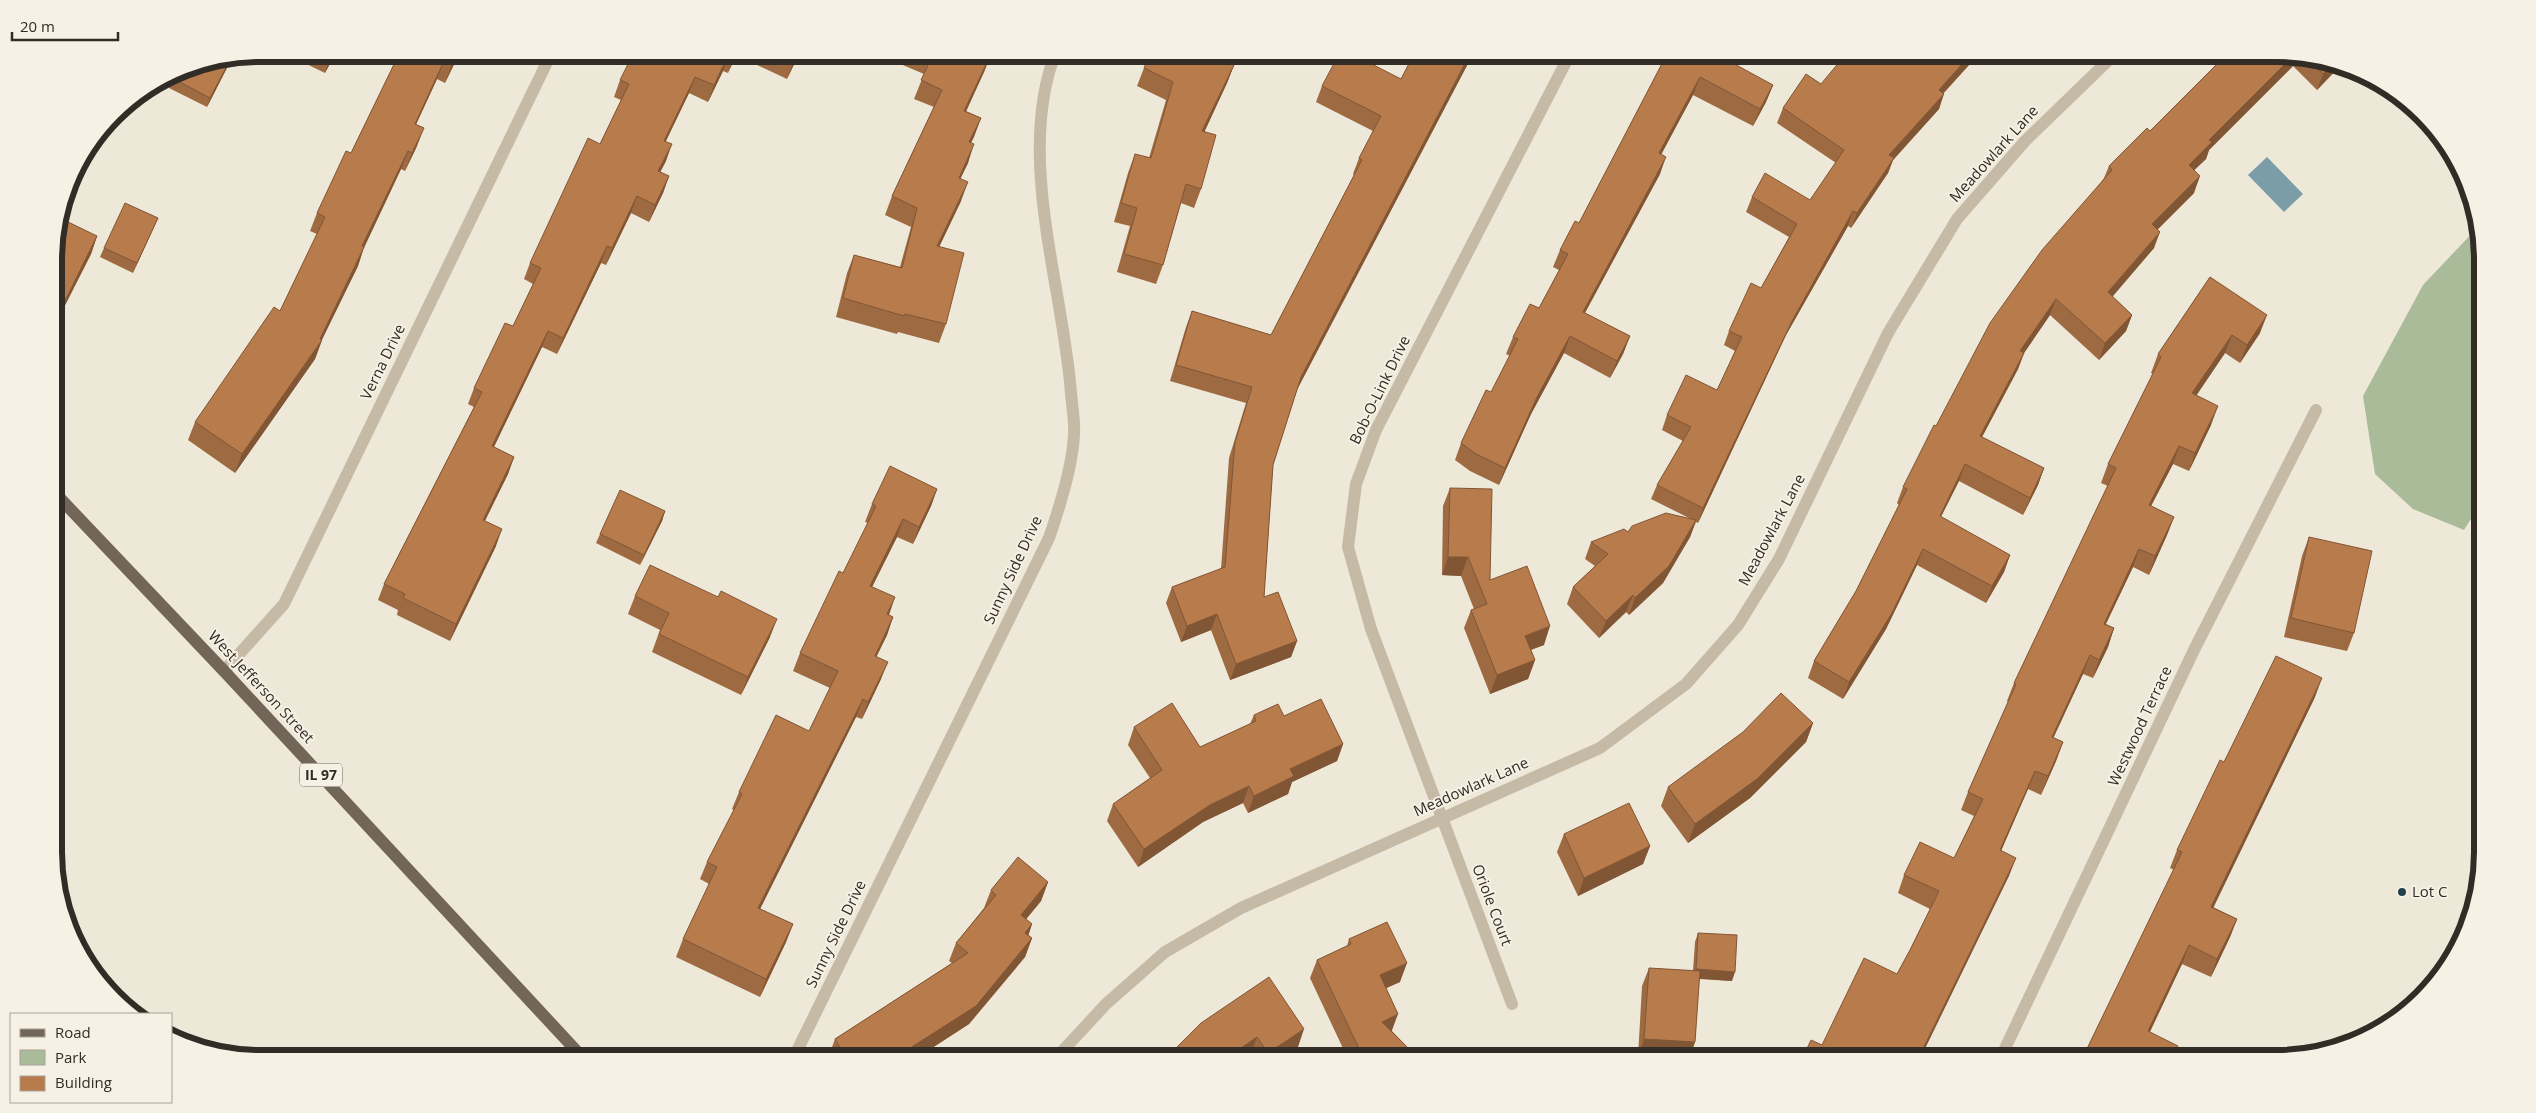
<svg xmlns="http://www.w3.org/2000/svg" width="2536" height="1113" viewBox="0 0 2536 1113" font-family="'Open Sans',sans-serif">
	<rect width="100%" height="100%" fill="#eee8d8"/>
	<path fill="#aabb9a" d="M2479,226L2481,233V503L2464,530L2413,509L2375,474L2363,396L2423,285Z"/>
	<path fill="#7b9da7" d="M2267,157L2303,194L2284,212L2248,175Z"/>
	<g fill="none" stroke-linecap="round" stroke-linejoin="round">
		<path stroke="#c4baa6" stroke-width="12" d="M224,671L284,604L551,54
			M1512,1004L1371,629L1348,547L1356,484L1376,430L1570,54
			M793,1059L1049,538C1059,509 1073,465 1074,434C1075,421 1072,406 1071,393C1063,286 1016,158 1055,54
			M1055,1059L1106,1004L1165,952L1241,908L1600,748L1686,684L1738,625L1779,559L1888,333L1957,219L2025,141L2115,54
			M2000,1059L2194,650L2316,410"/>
		<path stroke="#726659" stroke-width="12" d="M55,493L224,671L584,1059"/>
	</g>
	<path fill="#9e6a41" d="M286,54H335L325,73Z
		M399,54H459L445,83L437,79L416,124L417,146L405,171L401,169L364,247L358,266L321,340H322L315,359L235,473L188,440L195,422L280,311L317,234L310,231L317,213L351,153Z
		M660,54H799L787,79L736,55L728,73L723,71L708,102L689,93L666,141V161L660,172L669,176L663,193L649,222L631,213L606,265L601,263L557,354L542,347L494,447L514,457L508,474L485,521L496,546L450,641L397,615L398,610L378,600L384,584L474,407L468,404L474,388L513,326L533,284L524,279L530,263L600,144L621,100L614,97L620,80L657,61Z
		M902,54H991L984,72L966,111L981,118L971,143L968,163L960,179L961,201L939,247L946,324L939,343L898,332L897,334L836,317L847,273L854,255L900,267L911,227L885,215L892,196L934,107L914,99L924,74L898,63Z
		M1414,54H1473L1297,390L1273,465L1264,597L1297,641L1291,657L1230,680L1211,630L1181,642L1166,603L1172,587L1221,569L1229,458L1246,403L1170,381L1186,327L1192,311L1271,335L1354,175L1353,174L1359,158L1373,131L1316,102L1322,86L1401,79Z
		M1667,54L1773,85L1766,102L1753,126L1693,95L1661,154L1660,174L1585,313L1630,336L1623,354L1610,378L1564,353L1531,414L1499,485L1470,471L1455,460L1461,443L1491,392L1510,356L1506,354L1513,337L1539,308L1559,270L1553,267L1560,250L1579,223Z
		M1909,54H1979L1943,94L1939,109L1893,160L1888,173L1851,228L1848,226L1786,335L1698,523L1696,522L1690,537L1663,583L1629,615L1626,612L1599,638L1567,604L1573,587L1595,566L1585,559L1591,542L1628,532L1689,518L1651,499L1657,485L1683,441L1662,430L1667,415L1717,390L1735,351L1724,345L1729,331L1761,288L1789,237L1746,212L1752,197L1810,200L1836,163L1777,123L1783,108L1821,84L1903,61Z
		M1981,54H1990L1985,58Z
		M2276,54L2340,66L2317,90L2293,66L2209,150L2206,159L2194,170V193L2158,229L2154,248L2112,296L2132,315L2126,331L2099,360L2050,315L2024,353L2018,369L1982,437L2044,468L2038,485L2023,515L1959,481L1941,517L2010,555L2004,572L1986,603L1917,565L1886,629L1843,699L1808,678L1814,661L1856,591L1899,505L1897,503L1903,487L1936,426L2104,178L2109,166L2150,131Z
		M231,60L207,107L169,88L172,78Z
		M1234,65L1227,83L1204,132L1201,189L1194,208L1181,203L1163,265L1156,284L1117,272L1130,226L1114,222L1128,173L1135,154L1149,158L1166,100L1137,86L1144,68Z
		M158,218L154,227L133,273L100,257L104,248Z
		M97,236L91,254L59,317L54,315V246Z
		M2210,277L2260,333L2240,363L2225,353L2196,396L2211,425L2189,471L2173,464L2151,506L2174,517L2167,535L2149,575L2133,567L2106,624L2114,628L2108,647L2093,678L2083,674L2053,738L2063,742L2056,761L2041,795L2028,789L2001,851L2009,876L1822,1045L1897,974L1910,950L1930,909L1898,893L1904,875L1954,858L1974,816L1961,810L1968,792L2008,702L2007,701L2014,683L2108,486L2101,483L2108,464L2153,374L2151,373L2158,354Z
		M1450,488L1490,580L1544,645L1531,650L1535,660L1528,679L1490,694L1464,628L1471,610L1474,609L1461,576L1442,575L1443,506Z
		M937,489L931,506L913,544L897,537L872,587L889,615L893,617L887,635L876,657L881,679L862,719L856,717L760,909L793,924L786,942L760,997L676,957L683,939L709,884L700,879L707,862L734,810L732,809L739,792L809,731L830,688L793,671L800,653L843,573L868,523L865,522L872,504Z
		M665,511L662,521L640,565L596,543L600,534Z
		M2309,537L2354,633L2347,651L2284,637L2302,556Z
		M635,596L770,637L741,695L652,652L660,630L628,614Z
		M2315,697L2213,907L2237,919L2230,937L2211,977L2182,964L2150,1032L2082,1059L2174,870L2170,868L2177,850L2224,762Z
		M1254,715L1284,716L1343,744L1337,761L1292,782L1288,794L1248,813L1243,803L1203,822L1138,867L1107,821L1113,804L1150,778L1128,745L1134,727L1200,747L1250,724Z
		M1813,723L1806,742L1750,798L1688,843L1661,806L1668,787Z
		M1564,834L1650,846L1643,864L1578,896L1557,852Z
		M1048,882L1041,901L1026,919L1032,924L1028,935L1032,938L1025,957L969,1024L915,1059H829L828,1058L835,1039L952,963L949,961L956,943L984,908L991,890Z
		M1698,933L1732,981L1699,979L1695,1042L1689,1059H1666L1638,1057L1642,986L1649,968L1693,971L1695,942Z
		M1349,939L1400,982L1386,988L1392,1031L1419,1059H1348L1310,978L1317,960L1347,946Z
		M1201,1023L1298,1047L1280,1059H1252L1250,1056Z"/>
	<path fill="#815635" d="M333,54H335L325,73L328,63Z
		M457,54H459L445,83L452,64Z
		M729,54L723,71L708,102L714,85Z
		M735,54H737L728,73L734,57Z
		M797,54H799L787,79L793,63Z
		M991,54L984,72L958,129L964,111Z
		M1470,54H1473L1295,393L1301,377Z
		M1971,54H1979L1933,104L1939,90Z
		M2292,57L2296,58L2293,66L2209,150L2206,159L2183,181L2189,165L2209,140Z
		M230,60H231L207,107L210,98Z
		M444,61L437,79L408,142L415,124Z
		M1234,65L1227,83L1196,150L1202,131Z
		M2331,65L2340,66L2317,90L2323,74Z
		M695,77L689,93L658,157L664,141Z
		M1700,77L1693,95L1653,170L1659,153Z
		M1773,85L1766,102L1753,126L1760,109Z
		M1944,94L1939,109L1893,160L1888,173L1851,228L1857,213L1889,155Z
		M981,118L974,137L962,160L969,142Z
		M424,128L417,146L405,171L412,153Z
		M672,144L666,161L652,188L658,171Z
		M974,144L968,163L952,196L959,178Z
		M408,151L401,169L356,265L362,246Z
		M1666,157L1660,174L1576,329L1583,312Z
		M669,176L663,193L649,222L655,205Z
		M2200,176L2194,193L2146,241L2152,224Z
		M968,182L961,201L931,264L937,246Z
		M637,196L631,213L606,265L612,248Z
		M1853,211L1848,226L1786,335L1698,523L1703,508L1792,321Z
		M158,218L154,227L133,273L137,263Z
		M2160,232L2154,248L2102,309L2108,292Z
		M97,236L91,254L59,317L66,299Z
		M607,246L601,263L557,354L563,338Z
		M364,247L358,266L320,344L322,340L315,359L235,473L242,454L320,339Z
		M2056,299L2050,315L2024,353L2018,369L1974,452L1980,436L2020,351Z
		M2132,315L2126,331L2099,360L2105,343Z
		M2267,315L2260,333L2240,363L2247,345Z
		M548,331L542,347L486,463L492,446Z
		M2232,335L2225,353L2185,412L2192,393Z
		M1570,336L1564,353L1531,414L1499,485L1505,468L1537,397Z
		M1630,336L1623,354L1610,378L1617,361Z
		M2218,406L2211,425L2189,471L2195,453Z
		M2179,446L2173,464L2142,523L2149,505Z
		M514,457L508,474L477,536L483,520Z
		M1965,464L1959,481L1933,532L1940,516Z
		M2044,468L2038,485L2023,515L2030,498Z
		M937,489L931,506L913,544L919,527Z
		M665,511L662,521L640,565L644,555Z
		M2174,517L2167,535L2149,575L2155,556Z
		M903,519L897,537L864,603L870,586Z
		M1696,520L1690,537L1663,583L1629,615L1635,598Z
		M502,529L496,546L450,641L456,624Z
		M1923,549L1917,565L1886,629L1843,699L1849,682Z
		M2139,549L2133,567L2097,642L2104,624Z
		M2010,555L2004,572L1986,603L1992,586Z
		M1448,557H1468L1461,576L1442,575Z
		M1633,595L1626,612L1599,638L1606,621Z
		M895,597L889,615L881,632L887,614Z
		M1217,614L1211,630L1181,642L1187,626Z
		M893,617L887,635L868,674L875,656Z
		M777,619L770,637L741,695L748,677Z
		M1550,626L1544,645L1518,654L1525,636Z
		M2114,628L2108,647L2093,678L2099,660Z
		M1297,641L1291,657L1230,680L1236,664Z
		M2090,655L2083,674L2045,756L2052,737Z
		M1535,660L1528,679L1490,694L1497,675Z
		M888,662L881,679L862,719L868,702Z
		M2322,678L2315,697L2205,925L2211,907Z
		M863,699L856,717L752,925L758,908Z
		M1813,723L1806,742L1750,798L1688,843L1695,824Z
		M2063,742L2056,761L2041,795L2048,776Z
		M1343,744L1337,761L1292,782L1288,794L1248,813L1254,796L1290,769Z
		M2035,771L2028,789L1993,869L2000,850Z
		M1249,786L1243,803L1203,822L1138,867L1144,849L1210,805Z
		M1650,846L1643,864L1578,896L1584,878Z
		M2016,858L2009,876L1920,1059H1918Z
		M1048,882L1041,901L1014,934L1021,915Z
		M2237,919L2230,937L2211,977L2217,959Z
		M793,924L786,942L760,997L766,979Z
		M1032,924L1026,943L1025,933Z
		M1032,938L1025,957L969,1024L915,1059H893Z
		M2189,945L2182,964L2141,1050L2148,1031Z
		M1407,963L1400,982L1373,994L1380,975Z
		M1696,969L1735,972L1732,981L1692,978Z
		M1398,1014L1391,1033L1382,1022Z
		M1304,1029L1298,1047L1280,1059H1266L1268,1053Z
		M1257,1037L1250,1056L1245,1059H1225Z
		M1644,1039L1695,1042L1689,1059H1666L1638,1057Z"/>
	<path fill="#b87b4c" stroke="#815635" d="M309,54H333L328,63Z
		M399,54H457L452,64L444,61L415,124L424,128L412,153L408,151L362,246L364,247L320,339L322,340L242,454L195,422L274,307L280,311L325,217L317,213L346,151L351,153Z
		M633,54H641L657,61L660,54H735L734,57L729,54L714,85L695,77L664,141L672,144L658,171L669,176L655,205L637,196L612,248L607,246L563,338L548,331L492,446L514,457L483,520L502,529L456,624L403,598L405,594L384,584L482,392L474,388L505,323L513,326L541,268L530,263L588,138L600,144L629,84L620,80Z
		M774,54H797L793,63Z
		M926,54H991L964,111L981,118L969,142L974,144L959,178L968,182L937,246L964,253L946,324L905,314L904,316L843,298L854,255L902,268L917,208L892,196L942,90L921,80L932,57Z
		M1150,54H1211L1234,65L1202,131L1216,135L1201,189L1186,184L1163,265L1124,254L1137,208L1121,203L1135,154L1151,158L1173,82L1144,68Z
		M1339,54H1352L1401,79L1414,54H1470L1301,377L1273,465L1264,597L1278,592L1297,641L1236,664L1217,614L1187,626L1172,587L1225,567L1235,442L1252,387L1176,365L1192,311L1271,335L1362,160L1359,158L1381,116L1322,86Z
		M1667,54H1716L1773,85L1760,109L1700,77L1659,153L1666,157L1583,312L1630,336L1617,361L1570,336L1537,397L1505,468L1476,454L1461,443L1486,390L1491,392L1518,339L1513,337L1530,304L1539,308L1568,254L1560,250L1575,221L1579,223Z
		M1846,54H1893L1903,61L1909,54H1971L1939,90L1944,94L1889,155L1894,158L1857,213L1853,211L1792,321L1703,508L1657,485L1691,427L1667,415L1686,375L1717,390L1742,337L1729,331L1751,283L1761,288L1797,224L1752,197L1765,173L1810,200L1844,150L1783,108L1806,74L1821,84Z
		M2227,54H2276L2292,57L2209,140L2212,142L2189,165L2200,176L2152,224L2160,232L2108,292L2132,315L2105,343L2056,299L2020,351L2024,353L1980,436L2044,468L2030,498L1965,464L1940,516L2010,555L1992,586L1923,549L1892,613L1849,682L1814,661L1856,591L1907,489L1903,487L1934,425L1936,426L1990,323L2042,250L2112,170L2109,166L2147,128L2150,131Z
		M230,60L210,98L172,78L174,74L181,69Z
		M2310,60L2331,65L2323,74Z
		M125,203L158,218L137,263L104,248Z
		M62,219L97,236L66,299L54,294V246Z
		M2210,277L2267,315L2247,345L2232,335L2192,393L2218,406L2195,453L2179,446L2149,505L2174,517L2155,556L2139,549L2104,624L2114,628L2099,660L2090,655L2052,737L2063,742L2048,776L2035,771L2000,850L2016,858L1918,1059H1802L1811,1040L1822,1045L1864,958L1897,974L1910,950L1939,891L1904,875L1920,842L1954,858L1983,799L1968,792L2016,684L2014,683L2116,468L2108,464L2161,357L2158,354Z
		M890,466L937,489L919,527L903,519L870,586L895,597L887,614L893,617L875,656L888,662L868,702L863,699L758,908L793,924L766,979L683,939L717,867L707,862L742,794L739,792L776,715L809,731L838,671L800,653L839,571L843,573L876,506L872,504Z
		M1450,488L1492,489L1490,580L1527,566L1550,626L1525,636L1535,660L1497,675L1471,610L1487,604L1468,557H1448Z
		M620,490L665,511L644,555L600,534Z
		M1666,513L1696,520L1669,566L1635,598L1633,595L1606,621L1573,587L1608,554L1591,542L1624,529L1628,532L1632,526Z
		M2309,537L2372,551L2354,633L2291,618Z
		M650,565L718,597L721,591L777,619L748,677L659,634L669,613L635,596Z
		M2276,656L2322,678L2211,907L2237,919L2217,959L2189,945L2148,1031L2178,1046L2172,1059H2082L2182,852L2177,850L2220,760L2224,762Z
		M1781,693L1813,723L1757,779L1695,824L1668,787L1743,732Z
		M1321,699L1343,744L1290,769L1294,776L1254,796L1249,786L1210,805L1144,849L1113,804L1162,770L1134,727L1172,703L1200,747L1256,721L1254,715L1278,704L1284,716Z
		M1629,803L1650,846L1584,878L1564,834Z
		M1018,857L1048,882L1021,915L1032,924L1025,933L1032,938L976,1006L893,1059H847L835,1039L968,953L956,943L996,895L991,890Z
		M1387,922L1407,963L1380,975L1398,1014L1382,1022L1419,1059H1364L1317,960L1351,944L1349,939Z
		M1698,933L1737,935L1735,972L1696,969Z
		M1649,968L1700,971L1695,1042L1644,1039Z
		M1269,977L1304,1029L1268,1053L1257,1037L1225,1059H1165L1201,1023Z
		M1634,1054L1639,1059H1629Z"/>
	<circle fill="#20424e" stroke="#f6f1e4" stroke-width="2" cx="2402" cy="892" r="5"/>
	<g text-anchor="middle" stroke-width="4" stroke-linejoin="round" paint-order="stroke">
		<rect fill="#f6f1e4" stroke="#6c675f" stroke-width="1" x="300" y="763.5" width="42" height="23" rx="4"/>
		<g font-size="14" font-weight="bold" fill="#312c26">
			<text x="321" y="780">IL 97</text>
		</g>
		<g font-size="15" fill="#312c26" stroke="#f6f1e4">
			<text transform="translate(1994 154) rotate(-48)" y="5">Meadowlark Lane</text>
			<text transform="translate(383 362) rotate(-64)" y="5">Verna Drive</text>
			<text transform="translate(1380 390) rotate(-64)" y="5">Bob-O-Link Drive</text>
			<text transform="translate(1772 530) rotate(-62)" y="5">Meadowlark Lane</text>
			<text transform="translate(1013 570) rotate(-65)" y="5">Sunny Side Drive</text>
			<text transform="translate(261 687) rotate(47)" y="5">West Jefferson Street</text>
			<text transform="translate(2140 726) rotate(-65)" y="5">Westwood Terrace</text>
			<text transform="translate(1471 787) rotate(-24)" y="5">Meadowlark Lane</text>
			<text transform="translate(1492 905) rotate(69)" y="5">Oriole Court</text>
			<text transform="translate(836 934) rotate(-64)" y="5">Sunny Side Drive</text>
		</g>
		<g font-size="15" fill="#312c26" stroke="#f6f1e4" text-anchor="start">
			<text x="2412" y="897">Lot C</text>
		</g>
	</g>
	<path d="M0 0H2536V1113H0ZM260 62H2276A198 198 0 0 1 2474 260V852A198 198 0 0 1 2276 1050H260A198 198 0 0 1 62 852V260A198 198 0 0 1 260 62Z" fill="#f6f1e4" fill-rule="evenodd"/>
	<path fill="none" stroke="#312c26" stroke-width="6" d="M260 62H2276A198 198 0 0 1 2474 260V852A198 198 0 0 1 2276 1050H260A198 198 0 0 1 62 852V260A198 198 0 0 1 260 62Z"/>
	<rect x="10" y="1013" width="162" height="90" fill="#f6f1e4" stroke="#a7a298"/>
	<rect x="20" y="1029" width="25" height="8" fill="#726659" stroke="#a7a298"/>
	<text x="55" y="1038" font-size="15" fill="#312c26">Road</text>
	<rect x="20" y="1050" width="25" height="15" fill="#aabb9a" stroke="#a7a298"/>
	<text x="55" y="1063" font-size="15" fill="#312c26">Park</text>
	<rect x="20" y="1076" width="25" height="15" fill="#b87b4c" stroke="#a7a298"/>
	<text x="55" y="1088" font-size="15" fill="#312c26">Building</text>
	<path d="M12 32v8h106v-8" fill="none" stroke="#312c26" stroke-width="2.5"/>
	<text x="20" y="32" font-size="15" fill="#312c26" stroke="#f6f1e4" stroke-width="4" paint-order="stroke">20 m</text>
</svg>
